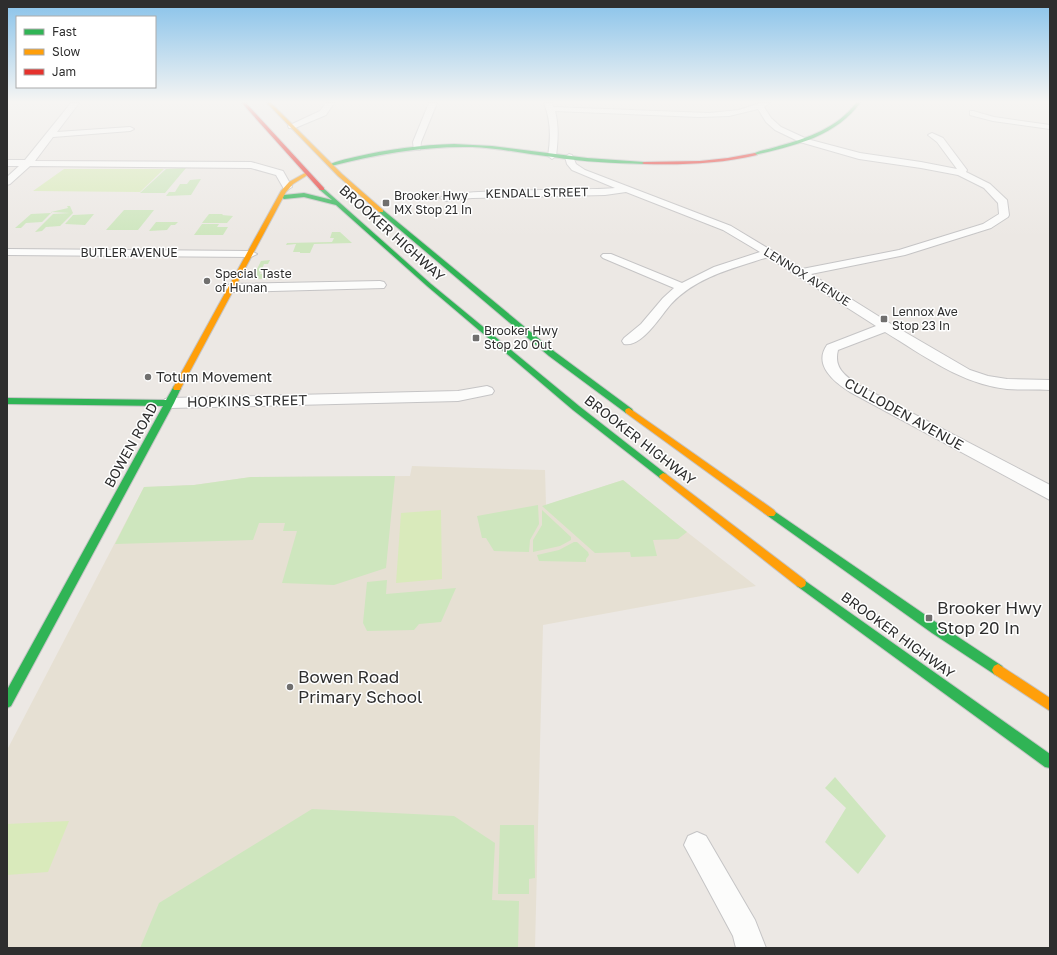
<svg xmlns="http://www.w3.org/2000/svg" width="1057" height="955" viewBox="0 0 1057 955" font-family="'Golos Text',sans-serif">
	<rect width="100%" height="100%" fill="#ece8e4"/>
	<path fill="#e6e0d3" d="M412,466L545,470L546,505L623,480L687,532L756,586L543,625L535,948H7V750L144,487L194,485L251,477L410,476Z"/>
	<path fill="#cee6be" d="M186,168L165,193H140L166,169Z
		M201,179L191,195L166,196L169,192H175L180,184H187L190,180Z
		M67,206H70L73,213L60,226L46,227L42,231L35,232L53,214L70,213L52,212L42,222L26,223L21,228H15L31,214L51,213V212L68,208Z
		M124,210H154L138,230H106Z
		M94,214L85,225L65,224L73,215Z
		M209,214H223L222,215L233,216L227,223H202Z
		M156,222H178L175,225H171L167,230L149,231Z
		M202,224H219L217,227H228L223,235H194Z
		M332,232H340L352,243L314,244L310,253H300V252H293L296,244L286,245L287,243L332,242L334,238H330Z
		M270,260L268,264H264L260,274L285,273L283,278L252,279L261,261Z
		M395,476L386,568L334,585L282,583L297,531H283L285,523H259L253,540L115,544L144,487L194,485L251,477Z
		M623,480L687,532L678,539L653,540L657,556L631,557L630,552L595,553L542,506Z
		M538,505L539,524L530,540L529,552L494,551L486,538H482L477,516Z
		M542,510L571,537V540L560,546L533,552V540L542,525Z
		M574,542H577L588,552L589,555L586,559V562L539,561L537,555L559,550Z
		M387,580L386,594L456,588L441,622L419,624L414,630L367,631L363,623L367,582Z
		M835,777L886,836L858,874L825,842L846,808L825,788Z
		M312,809L454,816L495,843L492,900L519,901L518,948H140L159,903Z
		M500,825H534L535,878L529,879V894H498Z"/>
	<path fill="#d9eabb" d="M64,169H164L140,192L33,191Z
		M441,510L442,579L396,583L401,513Z
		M69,821L48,872L7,875V824Z"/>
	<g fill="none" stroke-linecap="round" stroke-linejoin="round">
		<defs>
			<path id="street" d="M71,103H79L57,132L130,127L134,129L130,131L53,137L35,161L251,162L283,171L292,187L287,190L284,189L276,175L251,168L30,166L10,184L7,185V177L19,166H7V160H25Z
				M326,103H334L326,115L295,128H289L288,126L320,111Z
				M429,103H437L421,142L420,150H414L413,142Z
				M544,103H552L553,107L709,113L739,110L760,103H770L764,107L771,118L781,127L807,139L860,153L921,162L957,169L937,142L928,135L932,133L943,138L967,170L966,172L990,184L1007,200L1009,215L1008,217L991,228L905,255L811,274L891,324L970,370L988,376L1007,379L1050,380V390C1036,389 1021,390 1007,389C961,384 923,355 885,332L838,350C833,369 847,377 860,386L1050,485V500L850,392C834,382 813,365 827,345L876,326L768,257C734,268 696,277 671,304C661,315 642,348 624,344L622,341L624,338L641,324L663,298L674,288L603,258L601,256L603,254H611L682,283L714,267L760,252L723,230L626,192L605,195L472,198L445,201L440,198C449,188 591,191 615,188L572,170L567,164L565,157L569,154L572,155L576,164L585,170L731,226L802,269L899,250L983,224L999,214L998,203L984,188L958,175L921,168L859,159L800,142L775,130L766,122L758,109L729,116L699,117L555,111C559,126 558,141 556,156L552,159L548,156C551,138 551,120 544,103Z
				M970,111H973L994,117L1050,125V129L993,121L970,115Z
				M7,249L251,251L257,254L251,257L7,255Z
				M380,281L384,282L386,285L384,288L232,292L228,291L226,288L228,285L232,284Z
				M487,386L492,388L494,391L492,394L458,401L170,408L165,407L162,403L165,399L170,398L458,391Z
				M697,832L706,836L755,920L766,948H736L733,936L684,845L688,836Z"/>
			<path id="fast" d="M856,103H860C835,137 793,146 755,155L753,154C760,150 771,149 779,146C808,138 837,128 856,103Z
				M454,144L492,146L587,158L644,162L646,163L644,164C614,163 583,162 553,157C526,154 499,148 472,147C423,146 378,154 331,166L329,165C336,161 347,159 355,157C388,149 421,145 454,144Z
				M322,187L431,284L579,406L666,474L667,476L666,478H660L573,410L427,286L336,205L304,197L284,199L281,197L284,195L304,193L332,200L320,190L319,189Z
				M379,210H383L555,352L632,409L633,411L632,413H626L549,356L379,212Z
				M177,385L181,388L174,403L11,706L7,708V690L163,406L7,404V398L166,400L174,386Z
				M771,509L940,625L1002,666L1004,670L1002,674L998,676L994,674L932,633L768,516L766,513L768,510Z
				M801,578L1050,754V768L1045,767L797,586L796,583L797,580Z"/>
			<path id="slow" d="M267,103H271L342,174L383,210V212H379L338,176Z
				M305,173L309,174L293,184L286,192L181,388L180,390H174L173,388L281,191L289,182Z
				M629,408L774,510L776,513L774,516H768L626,413L625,411L626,409Z
				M663,473L666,474L805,580L806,583L805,586L801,588L797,586L660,478L659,476Z
				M998,664L1050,698V711L994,674L992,670L994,666Z"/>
			<path id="jam" d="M242,103H246L324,188V190H320Z
				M755,153L757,155C719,164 682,165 644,164L642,163L644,162L700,161L728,158Z"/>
		</defs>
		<use href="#street" stroke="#c5c4c5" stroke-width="2"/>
		<use href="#fast" stroke="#c5c4c5" stroke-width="2"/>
		<use href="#slow" stroke="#c5c4c5" stroke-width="2"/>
		<use href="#jam" stroke="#c5c4c5" stroke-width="2"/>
		<use href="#street" fill="#fcfcfb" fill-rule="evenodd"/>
		<use href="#fast" fill="#30b455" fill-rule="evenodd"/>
		<use href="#slow" fill="#ff9f0a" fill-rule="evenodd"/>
		<use href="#jam" fill="#e5322d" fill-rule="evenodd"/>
	</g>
	<linearGradient id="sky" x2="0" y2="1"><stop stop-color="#88c2ea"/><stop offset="0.43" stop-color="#f6f5f3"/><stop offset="1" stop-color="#f6f5f3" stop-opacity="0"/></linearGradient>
	<rect width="1057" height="237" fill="url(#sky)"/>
	<g fill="#706f6e" stroke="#fff" stroke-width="1.5">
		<rect x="382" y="199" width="8" height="8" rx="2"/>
		<circle cx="207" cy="281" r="4"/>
		<rect x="880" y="315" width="8" height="8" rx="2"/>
		<rect x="472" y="334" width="8" height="8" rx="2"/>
		<circle cx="148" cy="377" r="4"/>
		<rect x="925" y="614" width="8" height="8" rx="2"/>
		<circle cx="290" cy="687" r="4"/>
	</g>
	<g text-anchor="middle" stroke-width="3" stroke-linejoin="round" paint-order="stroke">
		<g font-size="12" fill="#2e2e2e" stroke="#fff">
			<text transform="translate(537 193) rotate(-1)" y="4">KENDALL STREET</text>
			<text x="129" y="257">BUTLER AVENUE</text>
			<text transform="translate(807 277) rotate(32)" y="4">LENNOX AVENUE</text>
		</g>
		<g font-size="12" fill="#2e2e2e" stroke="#fff" text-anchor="start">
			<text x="394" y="200">Brooker Hwy<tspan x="394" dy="14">MX Stop 21 In</tspan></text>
			<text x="215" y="278">Special Taste<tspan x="215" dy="14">of Hunan</tspan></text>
			<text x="892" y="316">Lennox Ave<tspan x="892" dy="14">Stop 23 In</tspan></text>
			<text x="484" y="335">Brooker Hwy<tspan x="484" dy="14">Stop 20 Out</tspan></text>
		</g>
		<g font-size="14" fill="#2e2e2e" stroke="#fff">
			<text transform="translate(392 233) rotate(42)" y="5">BROOKER HIGHWAY</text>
			<text transform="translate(247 401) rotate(-1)" y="5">HOPKINS STREET</text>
			<text transform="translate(904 414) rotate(29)" y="5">CULLODEN AVENUE</text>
			<text transform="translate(640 440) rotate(38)" y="5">BROOKER HIGHWAY</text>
			<text transform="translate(131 445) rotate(-61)" y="5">BOWEN ROAD</text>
			<text transform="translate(898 635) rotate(36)" y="5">BROOKER HIGHWAY</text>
		</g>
		<g font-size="14" fill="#2e2e2e" stroke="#fff" text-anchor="start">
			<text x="156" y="382">Totum Movement</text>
		</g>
		<g font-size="17" fill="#2e2e2e" stroke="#fff" text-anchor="start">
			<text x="937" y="614">Brooker Hwy<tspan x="937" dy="20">Stop 20 In</tspan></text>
			<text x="298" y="683">Bowen Road<tspan x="298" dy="20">Primary School</tspan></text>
		</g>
	</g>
	<rect width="1057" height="955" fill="none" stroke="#2e2e2e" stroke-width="16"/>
	<rect x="16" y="16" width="140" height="72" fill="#ffffff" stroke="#ababab"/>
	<rect x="24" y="29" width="20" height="6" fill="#30b455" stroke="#ababab"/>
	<text x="52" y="36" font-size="12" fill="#2e2e2e">Fast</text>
	<rect x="24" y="49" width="20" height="6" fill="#ff9f0a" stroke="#ababab"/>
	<text x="52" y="56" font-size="12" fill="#2e2e2e">Slow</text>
	<rect x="24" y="69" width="20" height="6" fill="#e5322d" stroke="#ababab"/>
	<text x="52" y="76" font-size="12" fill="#2e2e2e">Jam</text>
</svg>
